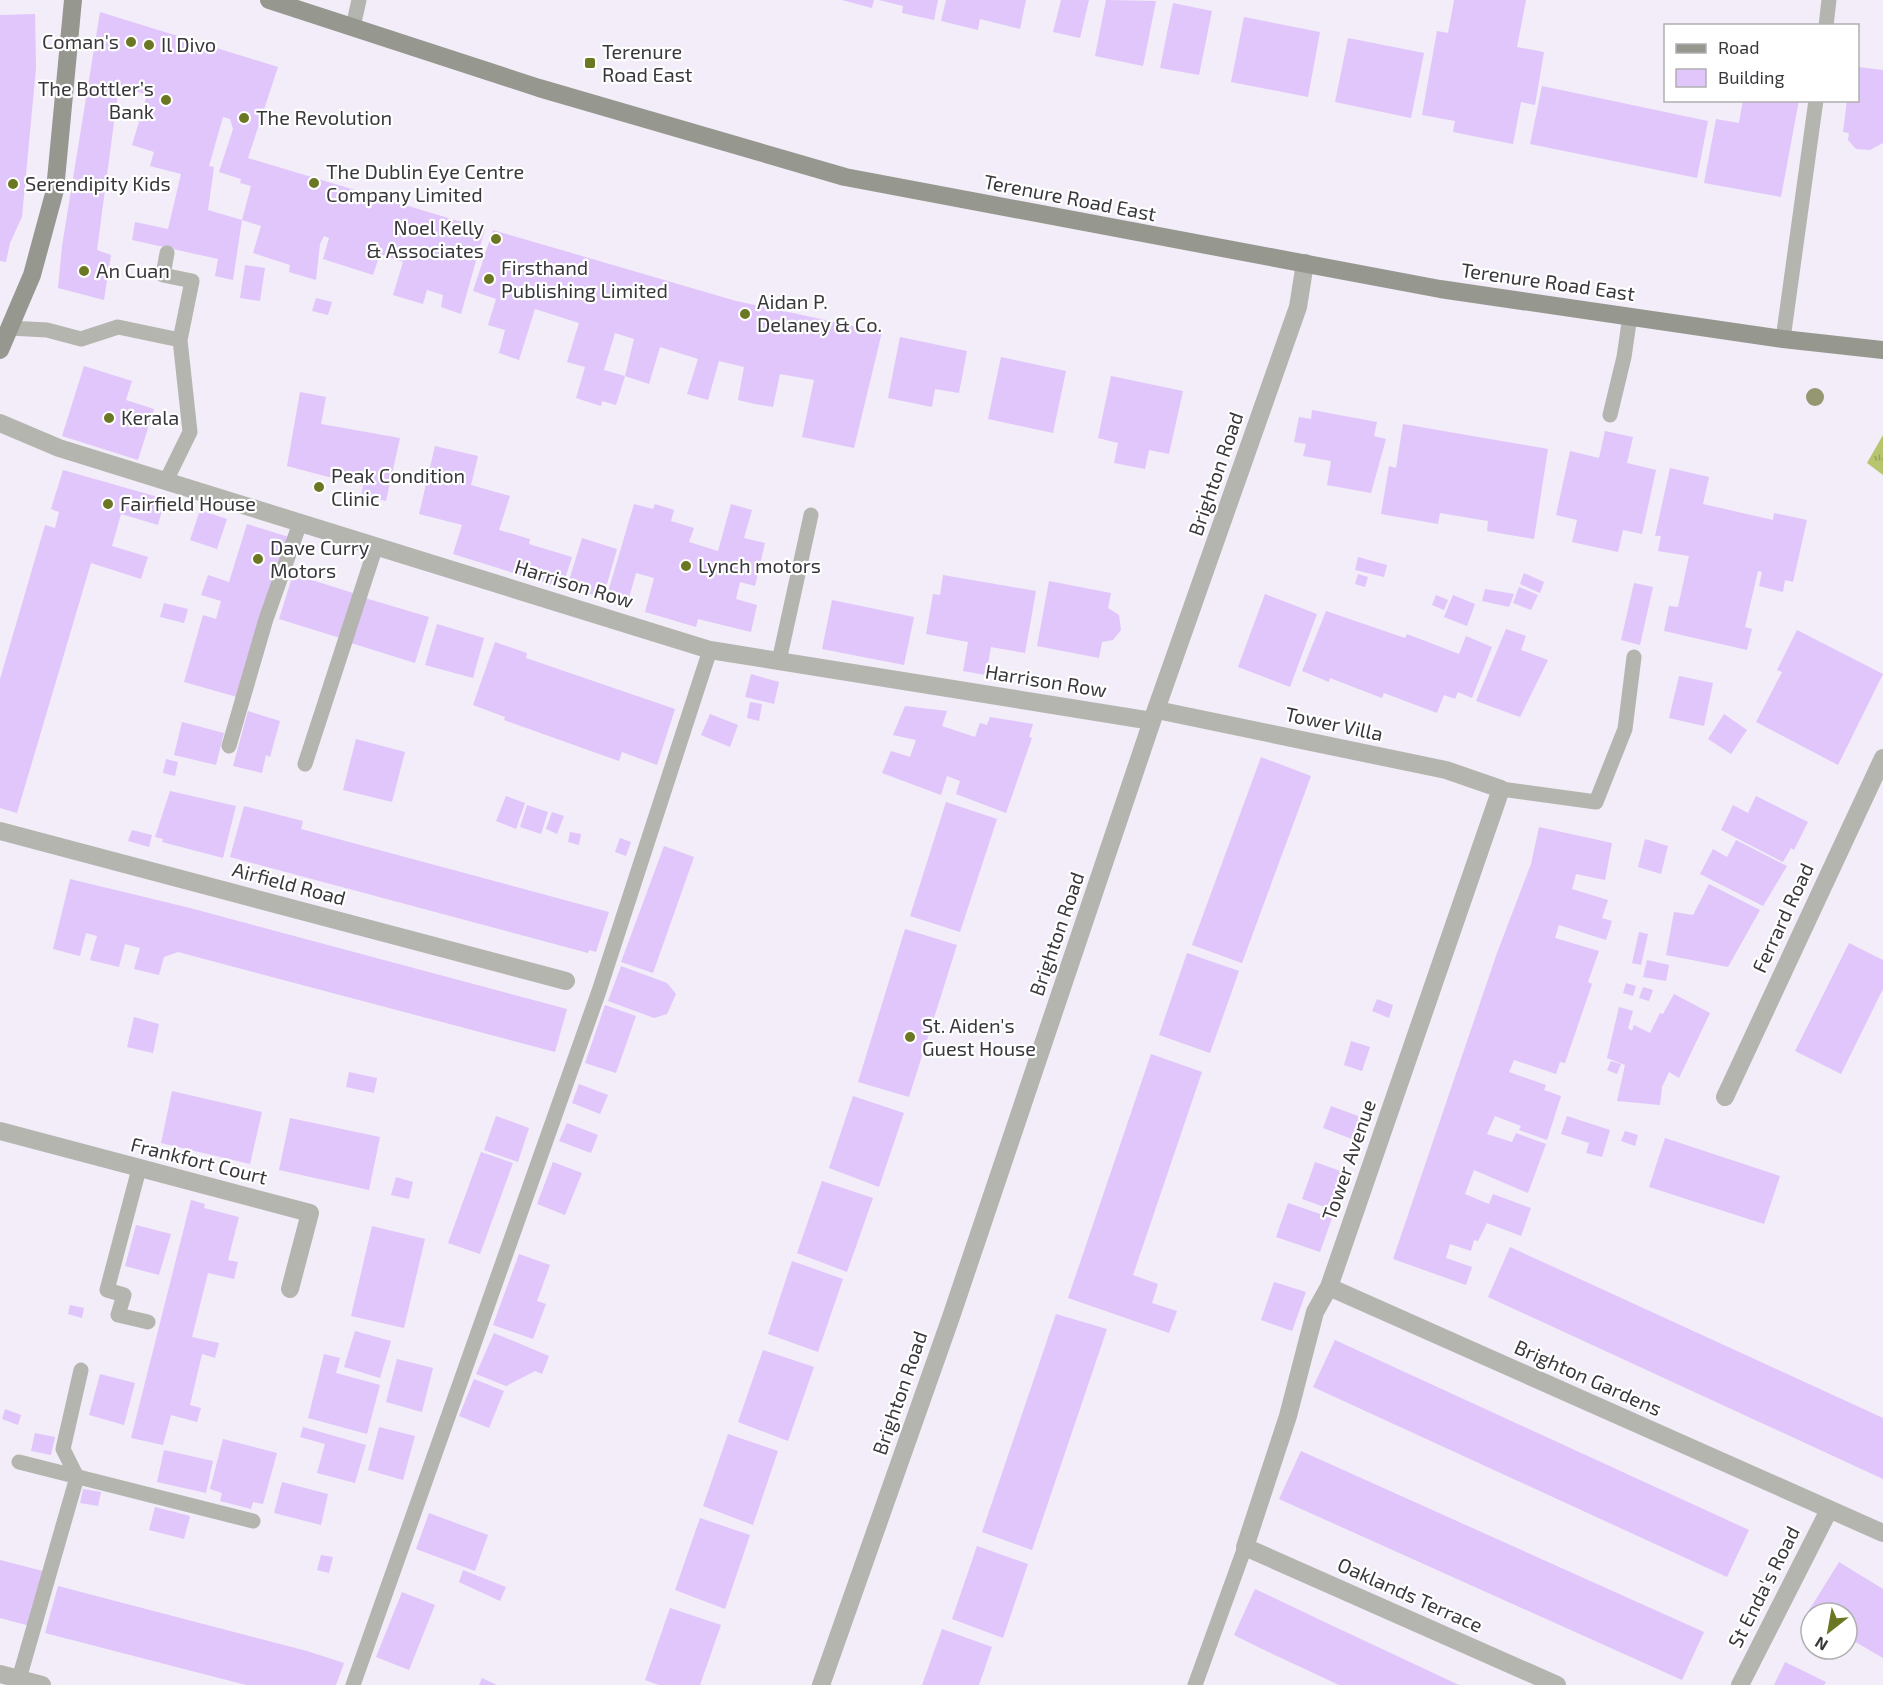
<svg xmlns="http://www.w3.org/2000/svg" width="1883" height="1685" viewBox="0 0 1883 1685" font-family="'Exo 2',sans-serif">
	<defs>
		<pattern id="grass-tufts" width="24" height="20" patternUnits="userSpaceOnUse" patternTransform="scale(1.5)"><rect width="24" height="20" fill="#b7c56f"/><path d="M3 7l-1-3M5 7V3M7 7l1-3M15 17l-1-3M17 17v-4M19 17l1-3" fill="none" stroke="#96a15c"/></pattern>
	</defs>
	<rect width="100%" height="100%" fill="#f2edf8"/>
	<path fill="url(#grass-tufts)" d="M1883,435V475L1867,463Z"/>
	<path fill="#e0c6fa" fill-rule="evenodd" d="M842,0H874L872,8Z
		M879,0H938L934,20L902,13L903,6Z
		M946,0H1026L1020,29L980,19L978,30L941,21Z
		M1061,0H1089L1080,38L1053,32Z
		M1106,0L1156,1L1143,66L1095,56Z
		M1454,0H1526L1517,47L1544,52L1535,105L1521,102L1513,144L1453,132L1455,121L1422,115L1437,31L1448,33Z
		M1173,3L1212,11L1199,75L1160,68Z
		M100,12L278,67L248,158L485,229L461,314L441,307L443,295L427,290L423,304L393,295L403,262L380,254L373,275L323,259L329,238L324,236L320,244L316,280L289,272L290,265L253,253L261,226L242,220L251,186L240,183L241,179L219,172L233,129L230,119L223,117L209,166L214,167L208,210L242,220L233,280L215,276L218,259L132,240L135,222L168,229L181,174L150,166L154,152L132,145L147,95L119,85L97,250L111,255L104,300L58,288L62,246Z
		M35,14L36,68L22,217L10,243L6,262L0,261V15Z
		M1244,17L1320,32L1308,97L1231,82Z
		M1348,38L1424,53L1411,118L1335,102Z
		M1858,67L1883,70V143L1870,150L1856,149L1848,140L1849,133L1843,132L1847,100H1858Z
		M1542,86L1708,121L1697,178L1530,144Z
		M1743,100H1799L1781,197L1704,183L1716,119L1739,123Z
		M493,230L736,301L882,332L854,448L802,437L814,380L780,374L773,407L755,404L738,400L744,367L719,361L708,400L687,394L698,359L660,347L649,384L625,376L616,405L602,401L601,406L576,398L585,367L567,362L579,323L535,309L519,360L499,353L505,330L488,325L496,299L473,291ZM615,333L634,339L625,376L604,370Z
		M245,265L265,268L260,301L240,298Z
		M316,298L332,302L328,315L312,311Z
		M900,337L967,351L959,393L935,389L932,407L888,398Z
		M1001,357L1066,371L1053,433L988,419Z
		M84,366L132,381L126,400L154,409L138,460L62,436Z
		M1111,376L1183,391L1169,454L1149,450L1145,469L1114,463L1118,443L1098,438Z
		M300,392L326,397L321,424L400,438L386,501L361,495L363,486L287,466Z
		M1312,410L1377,422L1374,436L1386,439L1371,493L1327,485L1331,461L1303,456L1306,444L1294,442L1299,417L1311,419Z
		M1403,424L1548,449L1534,539L1487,531L1488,521L1440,513L1438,524L1381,514L1389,466L1396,468Z
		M1605,431L1633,437L1627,463L1656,470L1642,534L1623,530L1618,552L1572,542L1577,520L1556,515L1570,451L1599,458Z
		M435,446L478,456L471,485L510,496L499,530L530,539L529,544L572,557L562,588L453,554L462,525L419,514Z
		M1670,468L1709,477L1703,504L1773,520L1774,513L1807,520L1793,582L1785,580L1783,592L1759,586L1762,572L1758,571L1745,627L1752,629L1747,650L1664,631L1669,606L1678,607L1689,556L1658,551L1661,536H1655Z
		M63,470L165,499L158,525L121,514L112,546L148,557L141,579L91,563L17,813L0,808V679L45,525L55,528L59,512L51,509Z
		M634,504L653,509L655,504L674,510L671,521L694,528L689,542L718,551L731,504L752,510L744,538L765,543L755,586L740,582L736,599L757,605L751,632L698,619L696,627L645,612L654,578L636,573L629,598L608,592Z
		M200,510L227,519L217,549L190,540Z
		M247,524L289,537L237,697L184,682L203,615L216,619L221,601L201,595L208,575L229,582Z
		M582,538L617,549L603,598L567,587Z
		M1358,557L1387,565L1384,577L1355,570Z
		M1524,573L1544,582L1540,593L1520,584Z
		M293,574L353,593L340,638L279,619Z
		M1358,574L1368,577L1365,587L1355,584Z
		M943,575L1036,591L1025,653L991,647L986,675L963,671L968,642L926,634L933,594L940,595Z
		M1049,581L1111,593L1108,608L1119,615L1121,630L1113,640L1102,642L1099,658L1037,646Z
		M1634,583L1653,587L1640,645L1621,640Z
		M1519,587L1538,595L1531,610L1513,603Z
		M1485,589L1514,594L1509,607L1482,601Z
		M1265,594L1317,614L1290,687L1238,667Z
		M1436,595L1448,600L1444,610L1432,605Z
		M1453,595L1475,604L1467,626L1444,617Z
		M365,598L429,617L415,663L351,643Z
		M832,600L914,617L904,665L822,649Z
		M164,603L188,609L184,623L160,617Z
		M1326,611L1405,638L1407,634L1459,654L1466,636L1492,647L1472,698L1458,692L1455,699L1444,695L1437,713L1384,693L1382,698L1330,678L1329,682L1302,671Z
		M437,624L484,638L473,678L425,665Z
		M1506,629L1526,636L1521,650L1548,660L1520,717L1476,701Z
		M1797,630L1883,674L1838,765L1756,722L1782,672L1777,670Z
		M495,642L527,653L526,658L675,709L657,765L622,752L619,761L504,720L505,717L473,705Z
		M751,674L779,682L774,704L745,697Z
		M1679,676L1713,683L1704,726L1669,718Z
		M750,702L762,704L759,721L747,718Z
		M905,706L947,711L942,726L975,737L980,723L987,725L990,717L1033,724L1029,737L1032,738L1006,813L956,794L960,781L947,776L941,795L882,773L891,751L910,757L916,740L893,735Z
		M248,711L280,721L270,757L266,755L262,773L233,766Z
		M710,714L738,725L730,747L701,735Z
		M1724,714L1747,730L1731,754L1708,739Z
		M182,722L224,733L216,765L174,755Z
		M356,739L405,752L392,802L343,790Z
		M1261,757L1311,776L1242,963L1192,945Z
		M166,759L178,762L175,776L163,773Z
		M170,791L236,806L223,858L162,842L163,839L155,837Z
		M506,796L525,803L516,829L496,821Z
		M1756,796L1808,822L1794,850L1791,848L1783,862L1721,830L1733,805L1748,813Z
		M946,802L997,819L960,932L910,916Z
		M527,805L548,812L541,834L520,827Z
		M244,806L303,821L301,829L609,912L596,952L589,950L588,953L230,857Z
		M552,812L564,816L557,834L546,829Z
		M1539,827L1612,843L1605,880L1576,874L1572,889L1608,900L1602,918L1612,921L1606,940L1559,925L1555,938L1599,951L1588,982L1592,984L1565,1063L1560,1062L1556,1074L1514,1060L1509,1072L1546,1085L1544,1090L1561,1096L1547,1140L1519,1130L1521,1126L1495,1116L1487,1134L1512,1142L1516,1133L1546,1144L1528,1193L1474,1170L1465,1194L1489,1204L1493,1194L1531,1208L1521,1236L1487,1223L1478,1241L1474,1240L1471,1251L1450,1244L1446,1258L1472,1267L1466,1285L1393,1259L1497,953L1531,864Z
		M132,830L152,835L149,847L128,841Z
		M570,832L581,834L579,845L568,842Z
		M620,838L631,842L626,856L615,852Z
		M1645,839L1668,846L1661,874L1638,867Z
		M1736,840L1787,866L1763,906L1700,874L1713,849L1727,857Z
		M664,846L694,857L653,973L621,962Z
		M70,879L190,908L567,1009L555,1052L178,952L164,957L159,975L134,969L140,948L125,944L119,967L90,960L97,936L86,933L80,956L53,949Z
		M1709,884L1760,910L1728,967L1666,955L1674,912L1693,915Z
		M905,929L957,945L909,1097L858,1082Z
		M1639,932L1648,934L1641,965L1632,963Z
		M1849,943L1883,960V989L1841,1074L1795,1051Z
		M1187,953L1239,971L1210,1053L1159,1035Z
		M1647,960L1669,965L1666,981L1643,977Z
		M621,966L667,983L676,994L667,1014L654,1018L608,1001Z
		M1626,983L1636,986L1633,996L1623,993Z
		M1643,987L1653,990L1649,1001L1639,998Z
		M1674,994L1710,1013L1679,1078L1669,1072L1662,1087L1660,1105L1617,1101L1625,1065L1607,1058L1619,1007L1633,1011L1628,1028L1632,1031L1634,1025L1650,1033L1660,1013L1663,1014Z
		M1377,999L1393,1005L1389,1018L1372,1011Z
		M605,1005L636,1016L616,1073L585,1063Z
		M134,1017L159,1024L153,1053L127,1047Z
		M1351,1041L1370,1047L1362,1071L1344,1065Z
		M1151,1054L1202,1072L1133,1275L1158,1284L1152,1303L1177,1311L1169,1333L1068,1298Z
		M1611,1061L1621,1064L1617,1074L1607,1070Z
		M349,1072L377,1078L374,1093L346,1087Z
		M579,1084L608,1095L600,1114L572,1103Z
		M172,1091L262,1112L250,1164L161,1143Z
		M853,1096L904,1113L879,1187L829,1168Z
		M1331,1106L1366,1119L1357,1141L1323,1128Z
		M496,1116L529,1128L518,1162L484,1150Z
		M1567,1116L1610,1130L1602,1157L1586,1153L1589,1143L1561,1134Z
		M290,1118L380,1137L369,1190L279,1170Z
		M567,1123L598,1135L591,1153L559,1141Z
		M1625,1131L1638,1135L1635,1146L1621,1141Z
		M1665,1138L1780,1176L1764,1224L1649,1187Z
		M481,1152L513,1163L480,1254L448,1243Z
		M553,1162L582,1173L565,1215L537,1204Z
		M1315,1162L1346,1173L1333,1210L1302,1199Z
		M396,1177L413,1182L409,1199L391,1195Z
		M822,1181L873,1198L847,1272L797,1253Z
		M191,1200L205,1204L204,1208L239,1217L228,1260L238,1262L234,1279L208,1273L192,1337L219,1343L215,1358L202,1354L190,1405L201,1408L197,1422L171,1415L163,1445L131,1438Z
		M1288,1203L1332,1218L1320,1252L1276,1237Z
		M136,1225L171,1234L159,1275L125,1266Z
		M372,1226L425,1239L404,1328L351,1316Z
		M1510,1247L1883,1418V1479L1488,1297Z
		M519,1254L550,1265L537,1301L546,1304L533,1339L493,1325Z
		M792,1261L843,1279L818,1352L768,1334Z
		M1274,1282L1306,1292L1292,1331L1261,1320Z
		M70,1305L84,1308L82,1318L68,1314Z
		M1056,1314L1107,1329L1032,1550L982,1532Z
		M355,1331L391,1341L380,1378L344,1367Z
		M494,1333L549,1356L542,1374L535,1371L506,1386L476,1374Z
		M1335,1340L1749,1530L1727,1577L1313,1387Z
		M763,1350L814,1367L788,1441L738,1422Z
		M324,1354L340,1358L336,1373L380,1385L367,1434L308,1418Z
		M397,1359L433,1368L422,1412L386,1402Z
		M100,1374L135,1383L124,1425L89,1415Z
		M474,1379L504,1391L489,1428L459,1416Z
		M5,1409L21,1415L18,1425L2,1419Z
		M303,1427L366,1445L355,1483L317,1473L325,1444L300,1437Z
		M379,1427L415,1436L403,1480L368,1470Z
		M35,1433L55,1437L51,1455L31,1451Z
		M728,1434L778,1451L753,1525L703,1506Z
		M223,1439L277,1453L263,1504L253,1502L251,1509L220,1501L222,1493L210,1489Z
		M164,1450L213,1461L206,1493L157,1482Z
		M1301,1451L1704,1632L1682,1680L1279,1499Z
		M282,1482L328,1494L321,1525L274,1513Z
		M83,1489L101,1492L98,1506L80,1503Z
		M155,1507L190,1516L184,1539L149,1530Z
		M429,1513L488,1535L475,1571L416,1549Z
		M700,1518L750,1535L725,1609L675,1590Z
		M977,1546L1028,1564L1003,1638L952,1619Z
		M321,1555L333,1557L329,1573L317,1570Z
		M0,1560L43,1571L30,1626L0,1618Z
		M1839,1562L1883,1589V1658L1847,1637V1613L1808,1612Z
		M463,1570L506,1587L500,1601L459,1582Z
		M58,1586L307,1651L344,1663L336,1685H246L45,1633Z
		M1255,1589L1333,1626L1459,1685H1339L1260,1648L1234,1635Z
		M402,1592L435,1605L409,1670L376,1657Z
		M670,1608L721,1625L700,1685H659L645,1680Z
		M942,1629L992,1647L979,1685H922Z
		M1785,1662L1826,1682L1824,1685H1774Z
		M482,1678L497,1685H479Z"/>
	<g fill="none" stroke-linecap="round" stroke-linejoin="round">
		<path stroke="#b4b5af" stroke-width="15" d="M1826,26L1829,0
			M353,27L359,0
			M9,328L47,330L81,339L118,327L180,340L192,281L163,275L167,253
			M1783,339L1816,100
			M1610,415L1624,357L1630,316
			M166,481L190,432L180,340
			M779,661L811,515
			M229,746L266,619L300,523
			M305,764L376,546
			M1501,789L1596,802L1625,729L1634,657
			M139,1169L107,1290L124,1295L118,1315L148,1322
			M19,1462L253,1521
			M19,1679L77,1477L63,1449L81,1370
			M353,1685L599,991L710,650
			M1195,1685L1245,1547"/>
		<path stroke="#b4b5af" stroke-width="18" d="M0,423L59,448L710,650L1152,721
			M1157,710L1446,770L1501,789L1329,1287L1315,1312L1288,1416L1245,1547L1557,1685
			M0,831L566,981
			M1725,1097L1883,758
			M0,1131L310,1213L290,1289
			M1329,1287L1883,1533
			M0,1674L42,1685
			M821,1685L951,1317L1152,721L1298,307L1305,263
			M1740,1685L1829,1510"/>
		<path stroke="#969890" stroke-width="18" d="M269,0L539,88L845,177L1440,289L1783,339L1883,350
			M0,350L32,275L55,190L73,0"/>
	</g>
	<circle fill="#949771" cx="1815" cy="397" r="9"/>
	<g fill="#6b7722" stroke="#fff" stroke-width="2">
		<circle cx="131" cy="42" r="6"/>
		<circle cx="149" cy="45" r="6"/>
		<rect x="584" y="57" width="12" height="12" rx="3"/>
		<circle cx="166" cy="100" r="6"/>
		<circle cx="244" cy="118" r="6"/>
		<circle cx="314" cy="183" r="6"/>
		<circle cx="13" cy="184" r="6"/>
		<circle cx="496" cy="239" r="6"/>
		<circle cx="84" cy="271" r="6"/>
		<circle cx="489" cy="279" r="6"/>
		<circle cx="745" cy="314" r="6"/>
		<circle cx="109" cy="418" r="6"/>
		<circle cx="319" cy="487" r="6"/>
		<circle cx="108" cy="504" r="6"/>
		<circle cx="258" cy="559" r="6"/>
		<circle cx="686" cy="566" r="6"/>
		<circle cx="910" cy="1037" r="6"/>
	</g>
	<g text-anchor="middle" stroke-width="4.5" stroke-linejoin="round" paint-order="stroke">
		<g font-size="20" fill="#39373b" stroke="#fff" text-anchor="start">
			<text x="119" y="49" text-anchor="end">Coman's</text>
			<text x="161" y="52">Il Divo</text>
			<text x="602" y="59">Terenure<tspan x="602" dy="23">Road East</tspan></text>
			<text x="154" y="96" text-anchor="end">The Bottler’s<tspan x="154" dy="23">Bank</tspan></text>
			<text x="256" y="125">The Revolution</text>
			<text x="326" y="179">The Dublin Eye Centre<tspan x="326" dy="23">Company Limited</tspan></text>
			<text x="25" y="191">Serendipity Kids</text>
			<text x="484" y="235" text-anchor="end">Noel Kelly<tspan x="484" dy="23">&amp; Associates</tspan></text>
			<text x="501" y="275">Firsthand<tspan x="501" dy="23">Publishing Limited</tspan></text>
			<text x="96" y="278">An Cuan</text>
			<text x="757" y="309">Aidan P.<tspan x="757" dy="23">Delaney &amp; Co.</tspan></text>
			<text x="121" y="425">Kerala</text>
			<text x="331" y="483">Peak Condition<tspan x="331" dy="23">Clinic</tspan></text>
			<text x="120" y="511">Fairfield House</text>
			<text x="270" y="555">Dave Curry<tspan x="270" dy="23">Motors</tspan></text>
			<text x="698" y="573">Lynch motors</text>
			<text x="922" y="1033">St. Aiden's<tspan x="922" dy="23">Guest House</tspan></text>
		</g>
		<g font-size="20" fill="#39373b" stroke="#fff">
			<text transform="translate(1070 198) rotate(11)" y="7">Terenure Road East</text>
			<text transform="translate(1548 282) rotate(8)" y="7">Terenure Road East</text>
			<text transform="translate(1216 474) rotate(-71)" y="7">Brighton Road</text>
			<text transform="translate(574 584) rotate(17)" y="7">Harrison Row</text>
			<text transform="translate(1046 681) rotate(9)" y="7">Harrison Row</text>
			<text transform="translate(1334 724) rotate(12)" y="7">Tower Villa</text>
			<text transform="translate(289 884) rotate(15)" y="7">Airfield Road</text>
			<text transform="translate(1783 918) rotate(-65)" y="7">Ferrard Road</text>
			<text transform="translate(1057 934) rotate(-71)" y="7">Brighton Road</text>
			<text transform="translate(1349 1160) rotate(-71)" y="7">Tower Avenue</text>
			<text transform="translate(199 1161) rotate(14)" y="7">Frankfort Court</text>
			<text transform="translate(1588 1378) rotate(24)" y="7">Brighton Gardens</text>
			<text transform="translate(900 1393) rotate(-71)" y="7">Brighton Road</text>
			<text transform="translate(1764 1587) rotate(-63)" y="7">St Enda's Road</text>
			<text transform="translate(1410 1595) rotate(24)" y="7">Oaklands Terrace</text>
		</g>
	</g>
	<rect x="1664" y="24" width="195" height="78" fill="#ffffff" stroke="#b0afb1" stroke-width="1.5"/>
	<rect x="1676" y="44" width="30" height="9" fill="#969890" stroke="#b0afb1" stroke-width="1.5"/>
	<text x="1718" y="54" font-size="18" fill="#39373b">Road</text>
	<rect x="1676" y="69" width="30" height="18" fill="#e0c6fa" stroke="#b0afb1" stroke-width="1.5"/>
	<text x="1718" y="84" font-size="18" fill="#39373b">Building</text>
	<g transform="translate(1829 1631) rotate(211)"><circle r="28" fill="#ffffff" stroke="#b0afb1" stroke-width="1.5"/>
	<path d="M0-4.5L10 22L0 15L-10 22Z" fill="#6b7722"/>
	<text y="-9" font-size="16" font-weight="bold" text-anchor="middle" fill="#39373b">N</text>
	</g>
</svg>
